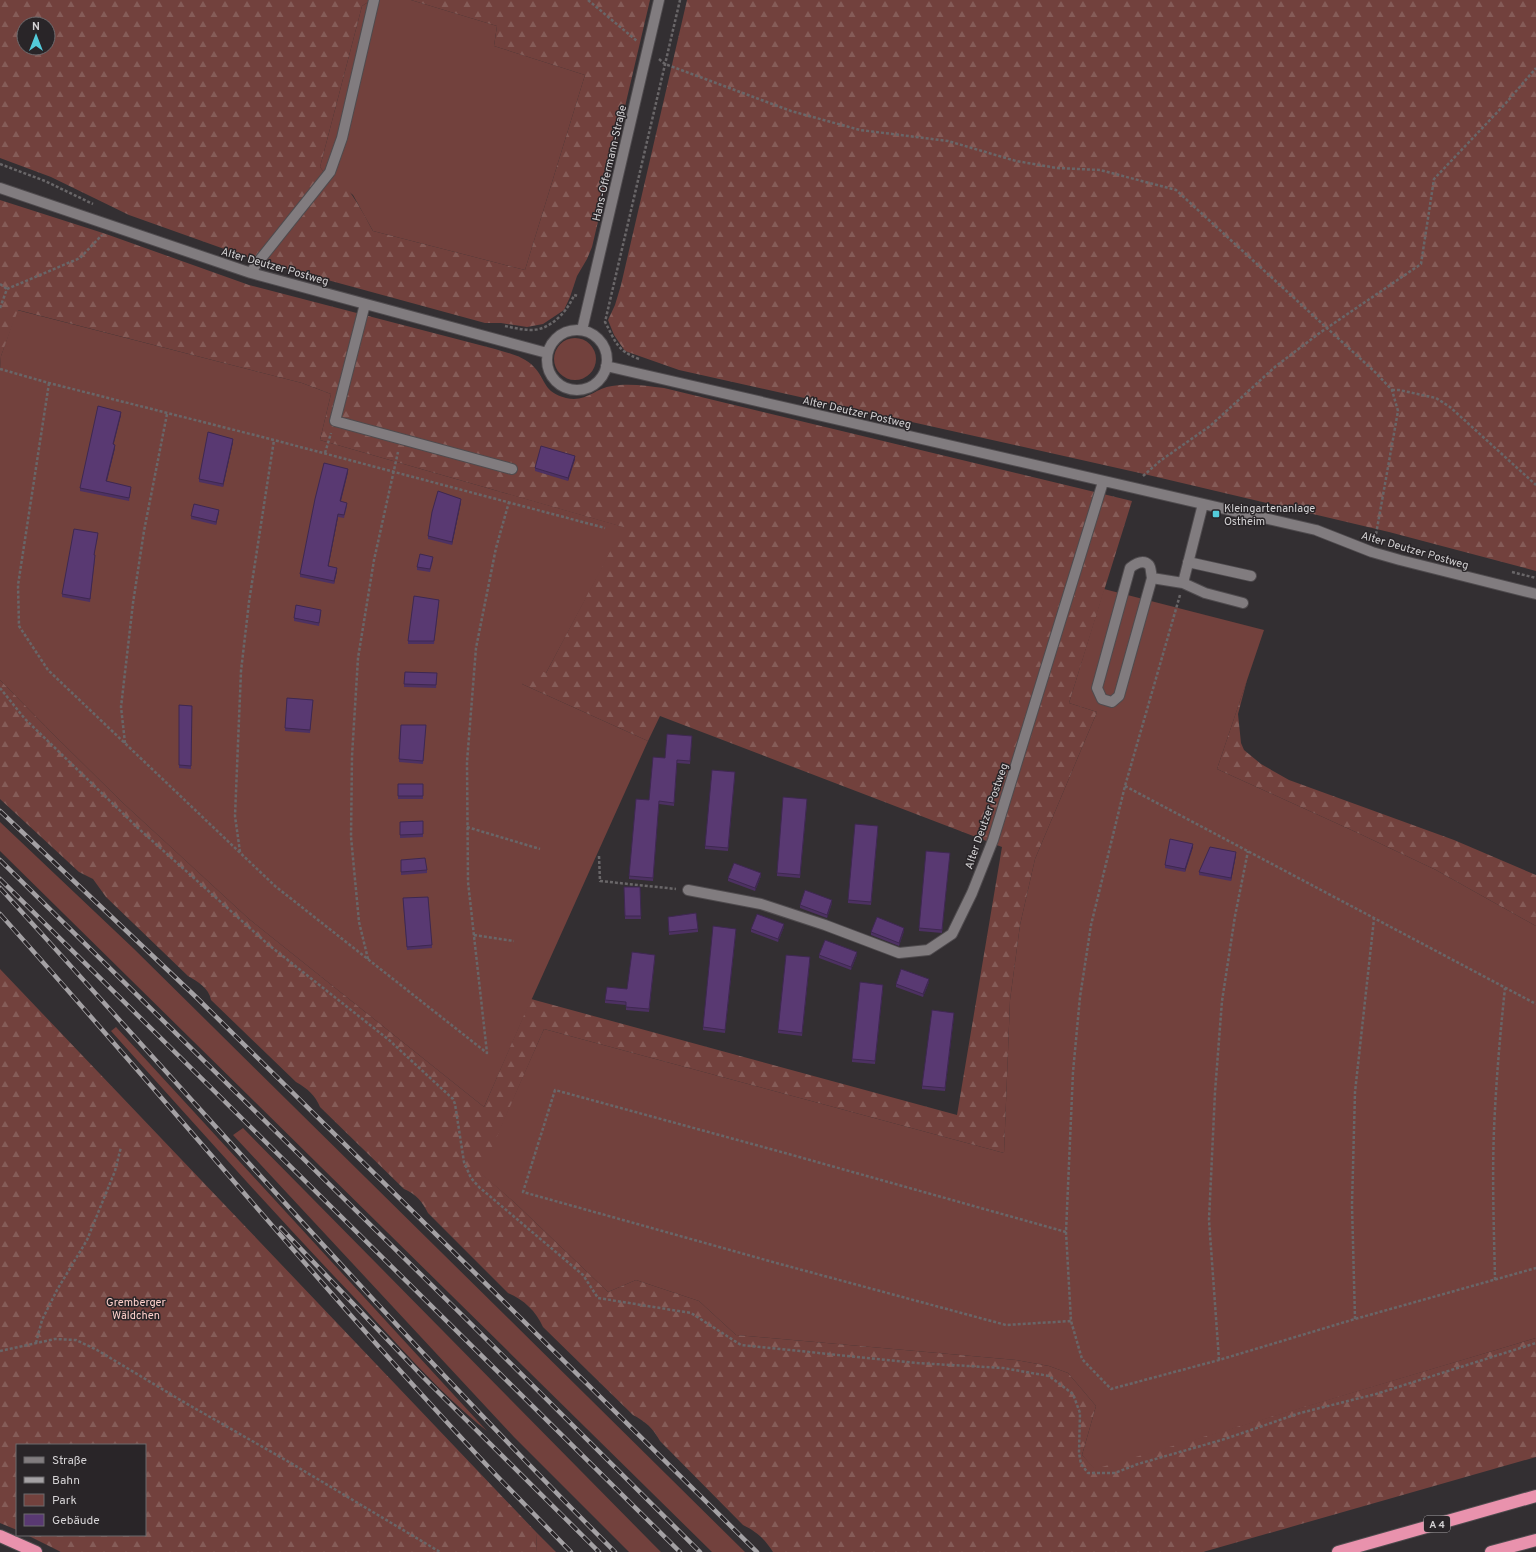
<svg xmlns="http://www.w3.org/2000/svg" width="1536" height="1552" viewBox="0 0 1536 1552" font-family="Overpass,sans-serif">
	<defs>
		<pattern id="forest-firs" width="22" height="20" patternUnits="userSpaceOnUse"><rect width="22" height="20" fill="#72413d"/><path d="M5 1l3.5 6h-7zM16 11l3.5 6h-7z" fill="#855c58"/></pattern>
	</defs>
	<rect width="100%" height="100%" fill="#332f32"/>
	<path fill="#72413d" d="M371,0H411L497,26L494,46L585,75L525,270L373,231L353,195L323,171L320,167L362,6Z
		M17,310L302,383L331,394L320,440L624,527L546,673L522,684L648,741L521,1023L484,1107L249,919L123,803L55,736L0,680V370L1,356Z
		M554 359a21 21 0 1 1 42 0a21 21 0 1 1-42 0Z
		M1104,589L1264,630L1217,769L1358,833L1436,870L1536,926V1338L1095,1470L1082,1455L1096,1406L1068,1373L1049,1366L1016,1360L736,1335L699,1301L636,1280L608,1292L514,1202L480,1173L544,1029L1004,1153L1010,1000L1020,925L1035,859L1097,712L1069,703Z
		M0,822L133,948L745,1552H712L0,851Z
		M116,1027L487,1431C437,1391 395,1341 351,1294C269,1208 190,1119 111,1031Z
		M243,1128L650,1541L661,1552H629L514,1437L233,1135Z
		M537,1533L556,1552H536Z"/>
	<path fill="url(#forest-firs)" fill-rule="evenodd" d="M0,0H371L362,6L320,167L323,171C345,175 363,213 373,231L525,270L585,75L494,46L497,26L411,0H650L592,247L587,259L577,276L570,297L564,310L543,324L527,327L501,323H485L258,261L129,215L51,177L0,158ZM24,24H48V48H24Z
		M687,0H1536V571L1389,532L1144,474L679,370L625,351L614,335L608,320L615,305L621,285Z
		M0,200L106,234L249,285L495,349C508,353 524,356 534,367C547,381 543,392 566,398C586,403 595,388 612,386C629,383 647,386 664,388L1132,501L1069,703L1097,712L1035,859L1020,925L1010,1000L1004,1153L544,1029L481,1173L514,1202L608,1292L636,1280L699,1301L736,1335L1016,1360L1049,1366L1068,1373L1096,1406L1082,1455L1095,1469L1536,1338V1457L1203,1552H773C765,1539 757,1532 743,1525L660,1441C653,1428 646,1422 633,1415L543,1327C536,1311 524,1300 508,1293L428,1213C422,1201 416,1194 404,1189L320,1107C315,1095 308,1089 296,1082L211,1000C209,988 198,982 188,976L106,897L93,879L79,872L0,799V680L55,736L123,803L249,919L484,1107L531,999L957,1115L1002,847L660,716L648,741L522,684L532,667L546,673L623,527L320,440L331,394L302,383L18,310L1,356L0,370Z
		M1247,680L1238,714L1241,743L1244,750L1261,764L1289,780L1454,840L1536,875V926L1436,870L1358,833L1217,769Z
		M0,969L537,1533L536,1552H61L27,1535H145V1445H17V1530L0,1523Z"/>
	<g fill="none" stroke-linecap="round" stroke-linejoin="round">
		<defs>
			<path id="minor" d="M0,188L251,273L547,353
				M251,273L255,266L330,172L342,138L374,0
				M365,304L335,421L512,469
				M582,330L659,0
				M547 360a30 30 0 1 1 60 0a30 30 0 1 1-60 0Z
				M606,366L1316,530L1372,552L1400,560L1536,594
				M1188,562L1251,576
				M1152,578C1151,574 1151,567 1149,565C1143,559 1135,564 1130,568L1097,688L1102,699L1112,702L1119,696L1152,578L1183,583L1205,593L1243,603
				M1183,583L1203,504
				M688,890L761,904L825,925L899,953L928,950L952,934L972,893L993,840L1103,482"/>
			<path id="highway" d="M0,1536L36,1552
				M1338,1552L1536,1496
				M1491,1552L1536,1540"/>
		</defs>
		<use href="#minor" stroke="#4f4b4e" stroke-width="12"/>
		<use href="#highway" stroke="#4f4b4e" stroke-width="14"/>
		<path stroke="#696668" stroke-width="2.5" stroke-dasharray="3 2" stroke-linecap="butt" d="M588,0L637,41
			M659,59L665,64L791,111L860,130L948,141L1016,161L1057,168L1100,170L1176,190L1375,372L1392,390L1398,411L1375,540
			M0,164L45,181L93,204
			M0,284L7,289
			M0,308L7,289L80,258L102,235
			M505,326C514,328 523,330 533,330C551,329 568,311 574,295L578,296
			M639,359C616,350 616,342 605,322L680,0
			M0,369L49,383L274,440L605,528
			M49,383L18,585L19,626L48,670L275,886L487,1053L468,882L467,762L476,648L496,548L509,502
			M1392,390H1399L1436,398L1450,407L1536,485
			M325,453L331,433
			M1143,476L1160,461L1210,426L1276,366L1321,332L1421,264L1434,179L1506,103L1536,68
			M1512,572L1536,578
			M1180,595L1125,786L1091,925L1080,997L1073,1072L1066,1232L1071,1321L1082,1359L1111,1389L1219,1360L1355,1319L1536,1268
			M0,688L25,719L139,829L270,946L389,1040L453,1099L455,1104L464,1162L471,1178L479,1187L583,1275L598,1298L691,1313L741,1345L916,1363L1003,1368L1049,1376L1073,1394L1080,1413L1079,1453L1081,1464L1088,1473H1115L1138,1464L1225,1439L1300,1413L1376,1394L1536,1343
			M125,743L121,707L133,603L144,531L167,414
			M1125,786L1536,1004
			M467,827L540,849
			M240,852L235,816L241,671L249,602L274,440
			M599,856L600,881L676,889
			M474,935L514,941
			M368,959L359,922L351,837L352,756L358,658L374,560L398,452
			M1066,1232L785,1153L555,1090L523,1192L780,1264L1006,1325L1071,1321
			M1495,1280C1494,1230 1492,1180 1494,1130C1496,1083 1500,1035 1505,988
			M1355,1319L1352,1205L1355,1092L1374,919
			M36,1343L42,1320L57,1290L87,1240L115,1171L121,1147
			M0,1351L55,1339L76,1340L97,1350L182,1401L289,1462L440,1552
			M1219,1360L1209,1220L1215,1092L1222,1001L1235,916L1248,851"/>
		<use href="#minor" stroke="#817c7f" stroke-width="10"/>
		<use href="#highway" stroke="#e992ad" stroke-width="12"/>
		<defs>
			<path id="rail" d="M0,811L196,997L757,1552
				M0,860L463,1316L700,1552
				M0,879L680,1552
				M0,888C203,1111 402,1339 615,1552
				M0,914C167,1100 325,1293 496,1475C521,1501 546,1526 571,1552
				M281,1228L424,1378L599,1552"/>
		</defs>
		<use href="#rail" stroke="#a4a1a4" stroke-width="4.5"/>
		<use href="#rail" stroke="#292528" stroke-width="3" stroke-dasharray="9" stroke-linecap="butt"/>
	</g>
	<path fill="#4d3162" d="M121,415L113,445L115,448L107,481L131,490L129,501L80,491V488Z
		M233,442L223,487L199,482V479Z
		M575,459L568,481L535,471V468Z
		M348,472L341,501L347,506L344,518L338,517L328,567L337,571L334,584L300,577V574Z
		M461,502L452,545L428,539V536Z
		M219,512L216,525L191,519V516Z
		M98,536L94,555L95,558L90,602L62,597V594Z
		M433,560L430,572L417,570V567Z
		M439,603L434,644H408V641Z
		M321,613L319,626L294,621V618Z
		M405,672L437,673L436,688L404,687Z
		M287,698L313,700L310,733L285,731Z
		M179,705L192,706L191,769L179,768Z
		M401,725H426L423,764L399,762Z
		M692,736L690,764L677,763L674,806L659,804L653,881L629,879V876L649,800L665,758Z
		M735,775L728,851L705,849V846Z
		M398,784H423V799H398Z
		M807,802L800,878L777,876V873Z
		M423,821V837L400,838V822Z
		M878,829L871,905L848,903V900Z
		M1193,847L1185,872L1165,868V865Z
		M950,853L942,933L919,931V928Z
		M1236,855L1231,881L1199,875V872Z
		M401,860L427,870V873L401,875Z
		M761,876L755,891L728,881V878Z
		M624,887H640L641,919H625Z
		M428,897L432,948L407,950L403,901Z
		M832,903L827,918L800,908V905Z
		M668,917L698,929V932L669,935Z
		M784,927L778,942L751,932V929Z
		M904,931L899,946L871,935V932Z
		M736,932L725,1033L703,1030V1027Z
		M819,955H857L851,970L819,958Z
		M655,958L649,1012L626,1010V1005L605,1003V1000L627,989Z
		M810,960L802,1036L778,1033V1030Z
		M929,982L923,997L896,987V984Z
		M883,988L875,1064L852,1062V1059Z
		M954,1016L945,1091L922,1089V1086Z"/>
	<path fill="#3e2850" d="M121,412V415L113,447V444Z
		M233,439V442L223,487V484Z
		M115,445V448L106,484V481Z
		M575,456V459L568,481V478Z
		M348,469V472L340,504V501Z
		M461,499V502L452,545V542Z
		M219,510V512L216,525V522Z
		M338,514V517L328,569V566Z
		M337,568V571L334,584V581Z
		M1193,844V847L1185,872V869Z
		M1236,852V855L1231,881V878Z
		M761,873V876L755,891V888Z
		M832,900V903L827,918V915Z
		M784,924V927L778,942V939Z
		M904,928V931L899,946V943Z
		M857,952V955L851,970V967Z
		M929,979V982L923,997V994Z
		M954,1013V1016L945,1091V1088Z"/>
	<path fill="#593972" stroke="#3e2850" d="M98,406L121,412L113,444L115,445L106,481L131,487L129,498L80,488Z
		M208,432L233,439L223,484L199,479Z
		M541,446L575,456L568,478L535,468Z
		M324,463L348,469L340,501L347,503L344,515L338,514L328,566L337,568L334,581L300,574L315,499Z
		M438,491L461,499L452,542L428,536L432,512Z
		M194,504L219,510L216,522L191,516Z
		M74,529L98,533L94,555H95L90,599L62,594Z
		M420,554L433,557L430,569L417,567Z
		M414,596L439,600L434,641H408Z
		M296,605L321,610L319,623L294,618Z
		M405,672L437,673L436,685L404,684Z
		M287,698L313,700L310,730L285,728Z
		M179,705L192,706L191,766L179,765Z
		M401,725H426L423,761L399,759Z
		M667,734L692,736L690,761L677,760L674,803L659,801L653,878L629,876L636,799L649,800L653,757L665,758Z
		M712,770L735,772L728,848L705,846Z
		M398,784H423V796H398Z
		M783,797L807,799L800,875L777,873Z
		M423,821V834L400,835V822Z
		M855,824L878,826L871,902L848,900Z
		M1170,839L1193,844L1185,869L1165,865Z
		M1210,847L1236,852L1231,878L1199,872Z
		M926,851L950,853L942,930L919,928Z
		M425,858L427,870L401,872V860Z
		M734,863L761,873L755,888L728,878Z
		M624,887H640L641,916H625Z
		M805,890L832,900L827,915L800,905Z
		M428,897L432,945L407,947L403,898Z
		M696,913L698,929L669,932L668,917Z
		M757,914L784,924L778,939L751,929Z
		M877,917L904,928L899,943L871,932Z
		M713,926L736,929L725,1030L703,1027Z
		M825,940L857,952L851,967L819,955Z
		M632,952L655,955L649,1009L626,1007V1002L605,1000L607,987L627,989Z
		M786,955L810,957L802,1033L778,1030Z
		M901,969L929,979L923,994L896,984Z
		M860,982L883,985L875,1061L852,1059Z
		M932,1010L954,1013L945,1088L922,1086Z"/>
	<rect fill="#53cbda" stroke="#292528" stroke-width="1.5" x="1212" y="510" width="8" height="8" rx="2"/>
	<g text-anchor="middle" stroke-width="3" stroke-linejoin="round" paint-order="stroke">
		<rect fill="#292528" stroke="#a19ea0" stroke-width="1" x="1424" y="1516" width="26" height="16" rx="3"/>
		<g font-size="10" font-weight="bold" fill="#d4d2d4">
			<text x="1437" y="1528">A 4</text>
		</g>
		<g font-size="11" fill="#d4d2d4" stroke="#292528">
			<text transform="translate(609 163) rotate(-77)" y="4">Hans-Offermann-Straße</text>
			<text transform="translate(275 266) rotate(16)" y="4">Alter Deutzer Postweg</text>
			<text transform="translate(857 412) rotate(13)" y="4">Alter Deutzer Postweg</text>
			<text transform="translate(1415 550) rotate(16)" y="4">Alter Deutzer Postweg</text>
			<text transform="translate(986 816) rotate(-71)" y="4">Alter Deutzer Postweg</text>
		</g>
		<g font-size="11" fill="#d4d2d4" stroke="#292528" text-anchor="start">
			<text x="1224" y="512">Kleingartenanlage<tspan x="1224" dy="13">Ostheim</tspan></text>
		</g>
		<g font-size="11" fill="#fdd0cb" stroke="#292528">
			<text x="136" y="1306">Gremberger<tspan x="136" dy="13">Wäldchen</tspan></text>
		</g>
	</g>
	<rect x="16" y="1444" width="130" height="92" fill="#292528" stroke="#6d6a6d"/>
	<rect x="24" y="1457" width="20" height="6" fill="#817c7f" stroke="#6d6a6d"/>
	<text x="52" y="1464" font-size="12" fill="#d4d2d4">Straße</text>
	<rect x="24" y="1477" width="20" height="6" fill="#a4a1a4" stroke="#6d6a6d"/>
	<text x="52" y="1484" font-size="12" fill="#d4d2d4">Bahn</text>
	<rect x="24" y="1494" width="20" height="12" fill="#72413d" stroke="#6d6a6d"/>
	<text x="52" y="1504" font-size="12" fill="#d4d2d4">Park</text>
	<rect x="24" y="1514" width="20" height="12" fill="#593972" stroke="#6d6a6d"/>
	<text x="52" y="1524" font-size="12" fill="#d4d2d4">Gebäude</text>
	<g transform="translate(36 36)"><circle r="19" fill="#292528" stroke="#6d6a6d"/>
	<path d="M0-3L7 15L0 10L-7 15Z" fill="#53cbda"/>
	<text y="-6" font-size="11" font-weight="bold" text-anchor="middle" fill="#d4d2d4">N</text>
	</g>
</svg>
